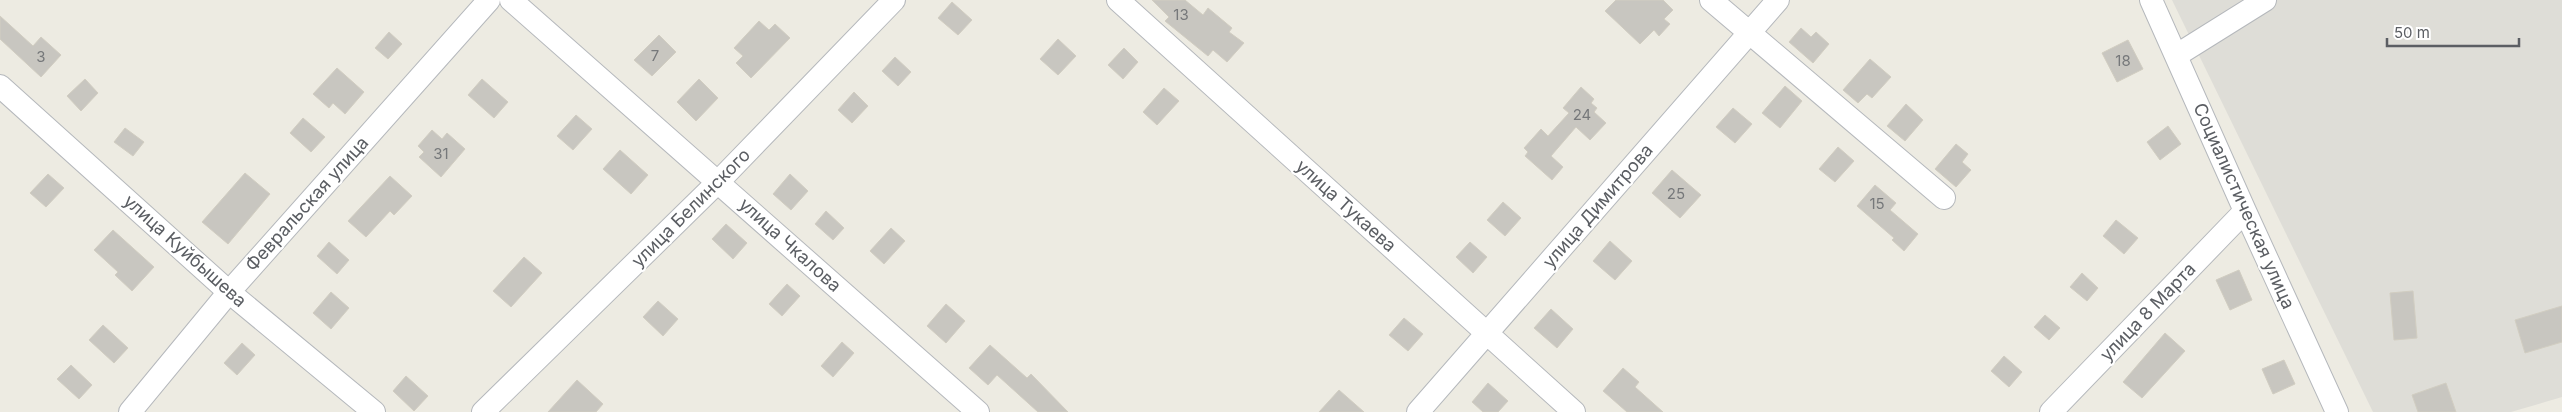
<svg xmlns="http://www.w3.org/2000/svg" width="2562" height="412" viewBox="0 0 2562 412" font-family="Inter,sans-serif">
	<rect width="100%" height="100%" fill="#edebe2"/>
	<path fill="#deddd7" d="M2172,0H2562V397L2511,412H2373Z"/>
	<path fill="#c8c6c0" stroke="#d1cdc1" d="M1152,0H1185L1203,15L1208,8L1232,28L1229,32L1244,43L1227,62L1213,50L1208,56L1165,21L1169,17Z
		M1616,0H1663L1673,10L1664,19L1670,24L1659,36L1654,30L1640,44L1605,11Z
		M952,2L972,20L958,35L938,18Z
		M0,16L33,46L41,37L61,55L41,77L0,39Z
		M759,21L769,30L775,24L790,38L751,78L736,63L743,56L734,48Z
		M1801,28L1811,37L1816,32L1829,44L1813,63L1789,42Z
		M389,32L402,44L388,59L375,48Z
		M659,35L676,52L652,76L634,60Z
		M1058,39L1076,56L1058,75L1040,59Z
		M2128,40L2143,69L2117,82L2102,53Z
		M1124,48L1138,62L1123,79L1108,65Z
		M895,57L911,72L898,86L882,71Z
		M1870,59L1891,77L1872,98L1867,94L1858,103L1843,90Z
		M337,68L364,92L345,114L333,103L329,108L313,94Z
		M85,79L98,93L81,111L67,96Z
		M482,79L508,102L494,118L468,95Z
		M699,79L718,98L696,121L677,102Z
		M1785,86L1802,101L1780,128L1762,113Z
		M1581,87L1594,99L1591,103L1597,108L1594,112L1606,123L1590,140L1576,127L1551,156L1563,167L1552,180L1525,156L1528,152L1524,148L1541,129L1548,136L1569,113L1563,108Z
		M1164,88L1179,101L1157,125L1143,112Z
		M854,92L868,106L852,123L838,110Z
		M1906,104L1923,120L1905,141L1887,126Z
		M1733,108L1752,124L1735,143L1716,127Z
		M576,115L592,129L573,150L557,136Z
		M303,118L325,137L311,152L290,133Z
		M2168,126L2181,144L2160,160L2147,142Z
		M125,128L144,142L133,156L114,142Z
		M432,130L442,139L447,133L465,149L441,177L419,157L424,152L418,146Z
		M1956,144L1968,154L1962,162L1971,170L1956,187L1935,169Z
		M1838,147L1854,161L1835,182L1819,169Z
		M620,150L648,175L631,194L603,169Z
		M1672,170L1701,195L1680,218L1652,193Z
		M245,173L270,194L228,244L202,222Z
		M48,174L64,188L46,207L30,193Z
		M790,174L808,191L791,210L773,194Z
		M390,176L412,196L394,215L390,211L366,237L348,221Z
		M1875,185L1896,203L1890,210L1918,234L1904,251L1892,240L1894,238L1857,206Z
		M1503,202L1521,218L1505,236L1487,220Z
		M826,211L844,228L833,240L815,224Z
		M2116,220L2138,238L2124,254L2103,236Z
		M726,224L747,243L733,259L712,239Z
		M891,228L905,241L884,264L870,251Z
		M113,230L154,267L132,291L115,275L118,272L94,250Z
		M1610,241L1632,261L1615,280L1593,261Z
		M329,242L349,260L337,274L317,256Z
		M1470,242L1487,257L1473,273L1456,257Z
		M524,257L542,273L511,307L493,291Z
		M2239,270L2252,300L2230,310L2216,280Z
		M2082,273L2098,288L2087,301L2070,287Z
		M787,284L800,296L782,316L769,304Z
		M2413,291L2417,338L2394,340L2390,293Z
		M331,292L349,308L331,329L313,313Z
		M658,301L678,319L663,336L643,317Z
		M946,304L965,321L946,343L927,326Z
		M2562,306V342L2525,353L2515,320Z
		M1551,309L1573,329L1557,348L1534,328Z
		M2045,315L2060,328L2049,340L2034,327Z
		M1404,318L1423,334L1408,351L1389,335Z
		M103,325L128,348L114,363L89,340Z
		M2165,333L2185,351L2142,398L2123,382Z
		M842,342L854,353L833,377L821,366Z
		M242,343L255,355L237,375L224,363Z
		M990,345L1027,378L1031,374L1068,412H1038L997,375L988,385L969,368Z
		M2004,356L2022,372L2009,387L1991,371Z
		M2284,360L2295,384L2273,394L2262,369Z
		M71,365L92,385L79,399L57,379Z
		M1623,368L1639,382L1635,387L1663,412H1627L1603,391Z
		M406,376L428,396L414,411L393,391Z
		M577,380L603,404L596,412H548Z
		M1488,383L1508,401L1498,412H1483L1472,402Z
		M2446,383L2456,412H2418L2412,395Z
		M1339,390L1364,412H1319Z"/>
	<g fill="none" stroke-linecap="round" stroke-linejoin="round">
		<defs>
			<path id="minor" d="M511,0L978,412
				M1118,0L1574,412
				M1711,0L1944,198
				M2151,0L2245,211L2337,412
				M2177,55L2265,0
				M0,86L229,292L374,412
				M130,412L229,292L489,0
				M483,412L719,181L894,0
				M1418,412L1778,0
				M2051,412L2245,211"/>
		</defs>
		<use href="#minor" stroke="#b5b8bc" stroke-width="24"/>
		<use href="#minor" stroke="#fff" stroke-width="22"/>
	</g>
	<g text-anchor="middle" stroke-width="4.5" stroke-linejoin="round" paint-order="stroke">
		<g font-size="15" fill="#76787a">
			<text x="1181" y="20">13</text>
			<text x="655" y="61">7</text>
			<text x="41" y="62">3</text>
			<text x="2123" y="66">18</text>
			<text x="1582" y="120">24</text>
			<text x="441" y="159">31</text>
			<text x="1676" y="199">25</text>
			<text x="1877" y="209">15</text>
		</g>
		<g font-size="18" fill="#5b5e63" stroke="#fff">
			<text transform="translate(307 204) rotate(-48)" y="6">Февральская улица</text>
			<text transform="translate(1346 206) rotate(42)" y="6">улица Тукаева</text>
			<text transform="translate(1598 206) rotate(-49)" y="6">улица Димитрова</text>
			<text transform="translate(2244 206) rotate(66)" y="6">Социалистическая улица</text>
			<text transform="translate(691 208) rotate(-45)" y="6">улица Белинского</text>
			<text transform="translate(790 245) rotate(42)" y="6">улица Чкалова</text>
			<text transform="translate(185 251) rotate(42)" y="6">улица Куйбышева</text>
			<text transform="translate(2148 312) rotate(-46)" y="6">улица 8 Марта</text>
		</g>
	</g>
	<path d="M2387 38v8h132v-8" fill="none" stroke="#5b5e63" stroke-width="2.5"/>
	<text x="2394" y="38" font-size="15" fill="#5b5e63" stroke="#ffffff" stroke-width="4" paint-order="stroke">50 m</text>
</svg>
